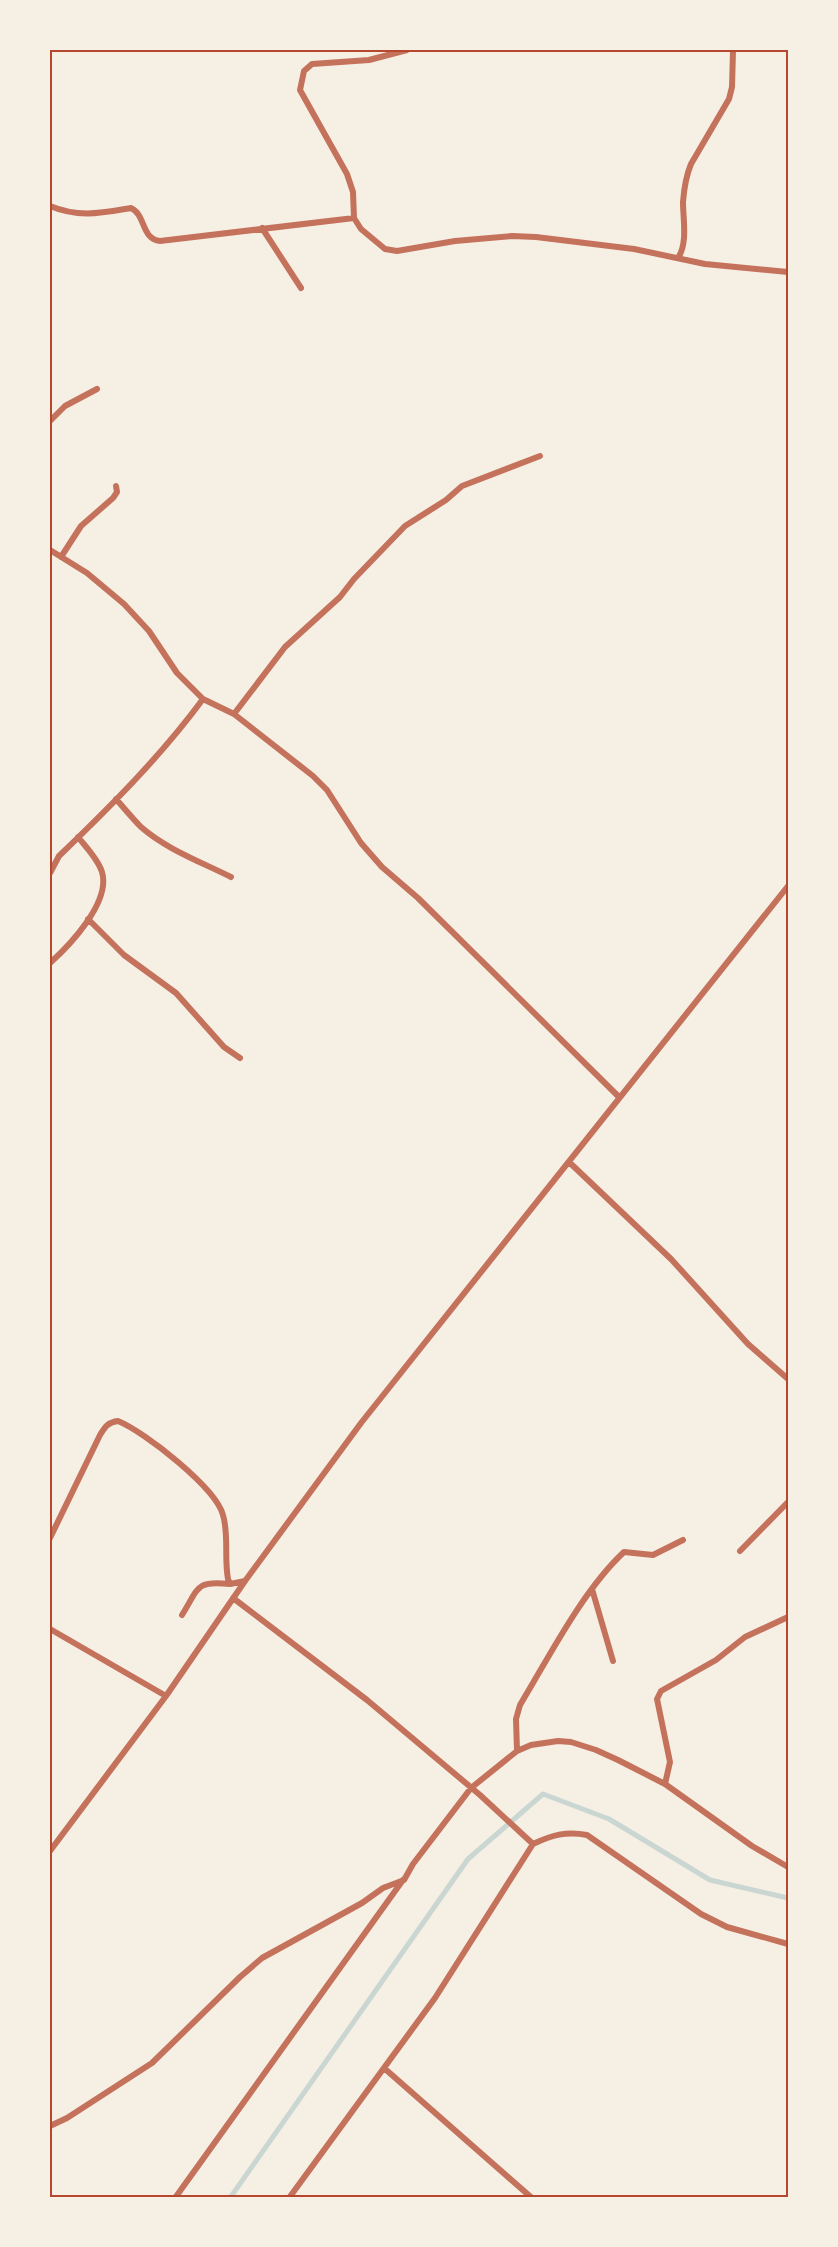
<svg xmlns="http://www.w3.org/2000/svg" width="838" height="2247" viewBox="0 0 838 2247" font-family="Ubuntu,sans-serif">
	<rect width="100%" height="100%" fill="#f6efe4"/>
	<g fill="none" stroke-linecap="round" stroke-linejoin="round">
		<path stroke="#c9d6d2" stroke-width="5" d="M230,2198L468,1859L543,1794L609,1819L710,1880L788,1898"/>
		<path stroke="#c5725c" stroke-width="6" d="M407,50L369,60L312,64L304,71L300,90L347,174L353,192L354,218L361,229L385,249L397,251L455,241L512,236L536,237L634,249L705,264L788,272
			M50,206C79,218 101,213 131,208C146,215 141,239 160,241L354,218
			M262,228L301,288
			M678,258C688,243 683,219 683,202C684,189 686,176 691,164L729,99L732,87L733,51
			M50,421L65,406L97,389
			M50,550L87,573L124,604L149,631L177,673L203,699L234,714L313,776L327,790L361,843L382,867L418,898L619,1097
			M61,557L81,526L113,498L117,492L116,486
			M234,714L285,647L340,597L354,579L405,526L446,500L462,486L540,456
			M116,799C124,808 132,818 141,827C166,849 201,862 231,877
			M50,873L59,856C110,807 161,756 203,699
			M88,919L124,955L176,993L224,1047L240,1058
			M50,963C70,945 111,902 102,872C98,859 86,847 78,837
			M569,1162L671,1259L748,1344L788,1379
			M50,1538L100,1435C105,1427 108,1422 118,1421C145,1432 216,1488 223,1515C229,1535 224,1558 228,1579L230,1584L245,1581
			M740,1551L788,1502
			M592,1589L613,1661
			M233,1598L367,1700L480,1795L533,1844
			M182,1615C199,1588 195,1580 230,1584
			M50,1629L166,1696
			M517,1751L516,1719L520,1705C549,1657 583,1590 624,1552L653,1555L683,1540
			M665,1784L670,1762L657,1699L661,1691L716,1660L745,1637L788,1617
			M50,1851L166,1696L245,1581L361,1423L788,886
			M384,2068L532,2198
			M50,2126L67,2118L152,2063L240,1977L262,1958L362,1903L383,1888L404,1880L413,1864L471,1788L517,1751L531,1745L558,1741L571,1742L596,1750L618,1760L665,1784L752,1846L788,1867
			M175,2198L403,1880
			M289,2198L435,1998L533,1844C552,1835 566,1831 587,1835L701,1914L727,1927L788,1944"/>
	</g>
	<rect width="838" height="2247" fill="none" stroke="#f6efe4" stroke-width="102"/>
	<rect x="51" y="51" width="736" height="2145" fill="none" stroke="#b5482f" stroke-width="2"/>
</svg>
